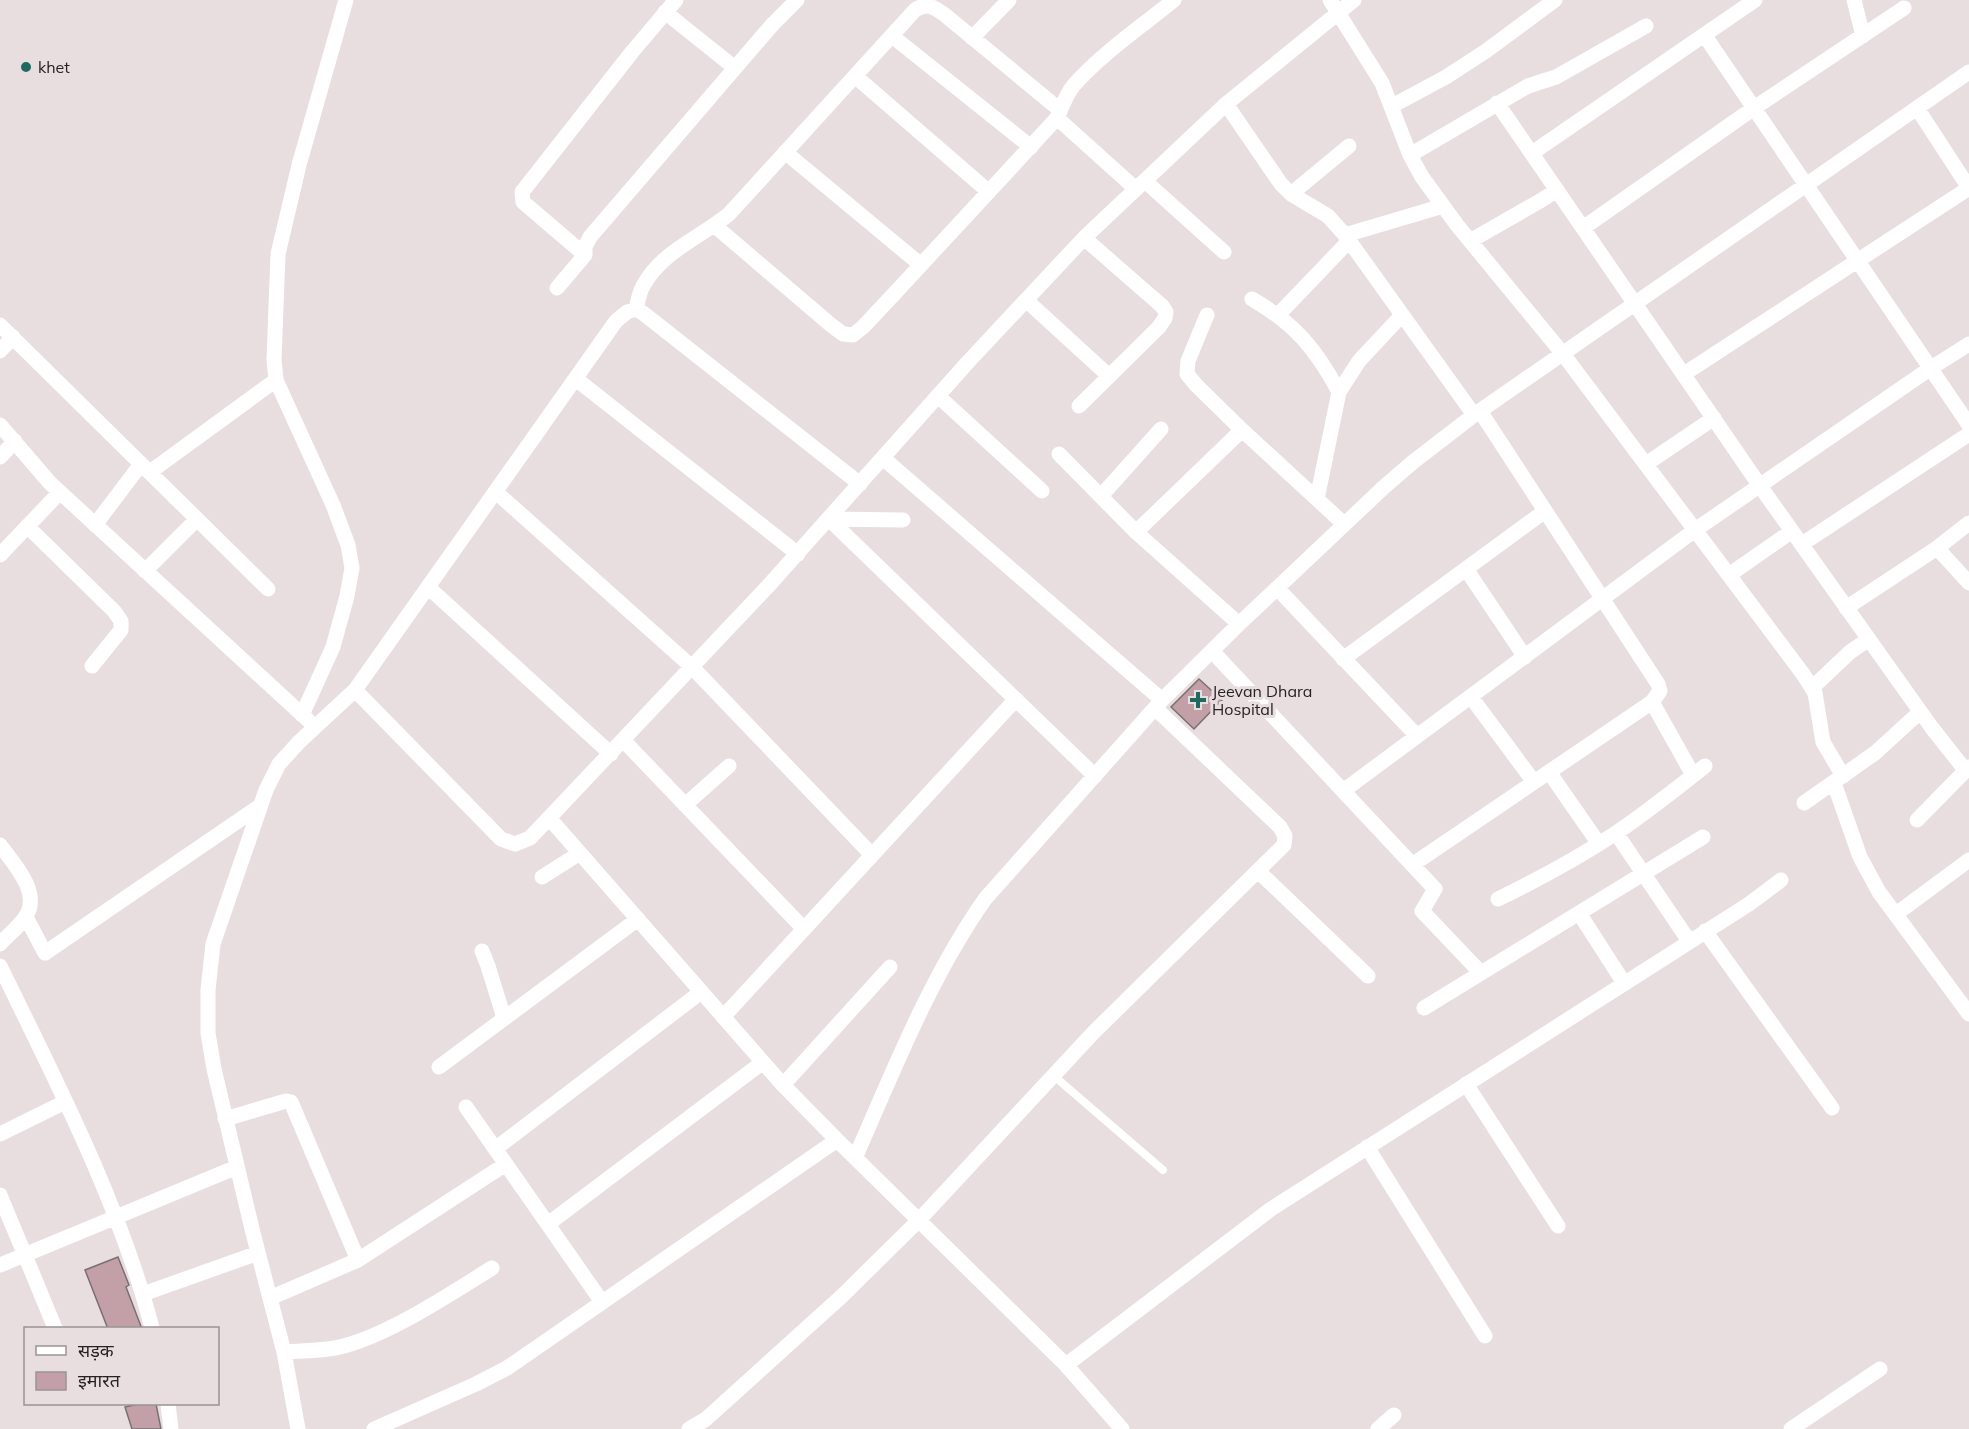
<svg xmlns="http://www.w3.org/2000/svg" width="1969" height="1429" viewBox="0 0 1969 1429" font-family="Mulish,'Noto Sans Devanagari',sans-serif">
	<rect width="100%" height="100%" fill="#e8dee0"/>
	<path fill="#c3a0a8" stroke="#797072" stroke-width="1.5" d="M1199,679L1222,700L1194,729L1171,707Z
		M118,1257L129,1285L126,1287L142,1329H108L85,1270Z
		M138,1404H156L161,1429H132L125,1407Z"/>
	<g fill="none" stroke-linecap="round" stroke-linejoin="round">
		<path stroke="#fff" stroke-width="8" d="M1054,1076L1163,1170"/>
		<path stroke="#fff" stroke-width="15" d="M1330,0L1382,83L1410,155L1422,177L1457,225L1563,354L1803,674L1815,693L1823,742L1843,776
			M1854,0L1863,36
			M665,12L735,68
			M892,36L1031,147
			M1705,36L1969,425
			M972,38L1009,0
			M855,76L989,192
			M1497,103L1760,486L1932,728L1966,771
			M1226,104L1281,184L1291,194L1328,216L1345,235L1474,415
			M1392,106L1446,77L1486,51L1555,0
			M1917,108L1969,188
			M1057,118L1136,189
			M785,152L921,265
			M1532,153L1755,0
			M1410,155L1528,86L1556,77L1646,26
			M1145,181L1224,252
			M1291,194L1349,146
			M715,226L831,325L843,334L853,335L863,327L894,294L1057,118C1062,107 1066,94 1074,85C1101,54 1142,26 1174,0
			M1583,228L1754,108L1904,8
			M1345,235L1443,206
			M1470,241L1540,201L1557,190
			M585,255L523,202L522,192L632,52L676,0
			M557,288L585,255V247L590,237L772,25L797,0
			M1252,299C1295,324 1316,349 1339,392
			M1026,300L1109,376
			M636,309C638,301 639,293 643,286C662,251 700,238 729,214L915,10C927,2 934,7 945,15L1060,110
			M1207,315L1188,361L1187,374L1196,385L1242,430L1344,524
			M1278,315L1349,241
			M0,325L268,589
			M0,351L13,337
			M1684,374L1969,188
			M576,379L798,554
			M938,396L1042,491
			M1079,406L1159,327L1165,318L1166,312L1162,306L1084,238
			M0,425L50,483L308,720
			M1059,454L1136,532L1239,624
			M0,457L15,441
			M883,458L1162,700
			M1646,464L1714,418
			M150,472L276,380
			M496,492L692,667L872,855
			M1101,496L1161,429
			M1317,499L1339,392L1359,361L1402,315
			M829,519L1095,776
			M829,519L903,520
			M95,525L141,464
			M27,526L114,611L121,621V630L92,666
			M1136,532L1242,430
			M1802,544L1969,434
			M1937,548L1969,583
			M0,555L60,492
			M1466,569L1525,657
			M145,571L197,519
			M1729,575L1792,531
			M428,587L611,754
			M1277,588L1417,736
			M1846,608L1937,548L1969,523
			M1212,651L1435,889L1422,911L1481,973
			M1343,659L1545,511
			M355,690L501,839L515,844L530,838L770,584L968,362L1084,238L1226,104L1354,0
			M1815,693L1813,687L1850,652L1869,639
			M1471,697L1534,782
			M1652,702L1693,775
			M302,715L333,647L347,596L352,568L348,545L333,505L276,380L274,360L278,254L299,165L346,0
			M623,740L804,929
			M1549,772L1599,844
			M1834,783L1860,857L1879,892L1969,1014
			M1343,791L1695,530L1931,368L1969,344
			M1804,803L1875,753L1920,712
			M685,805L729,766
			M550,819L783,1085L837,1140L1066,1365L1122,1429
			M1917,820L1969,767
			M1616,833L1689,941
			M0,845C14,864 41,892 26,916C20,926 8,935 0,944
			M1412,865L1652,702L1660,691L1658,684L1480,411
			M1258,871L1368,976
			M542,877L580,853
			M1498,899C1539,879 1578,858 1616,833C1647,812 1676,789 1705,766
			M1579,913L1624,983
			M1896,914L1969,860
			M26,917L45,953L260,806
			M1705,931L1832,1108
			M482,951L488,966L504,1018
			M0,966C56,1081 120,1204 152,1328
			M1424,1008L1703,837
			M723,1017L1016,699
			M439,1067L638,919
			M1466,1084L1558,1226
			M783,1085L890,967
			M466,1107L602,1302
			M225,1119L286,1101L291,1102L358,1260
			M0,1134L65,1102
			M1367,1147L1485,1336
			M495,1149L701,992
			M855,1158C894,1070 929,979 985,899L1162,700L1239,624L1384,487L1413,462L1474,415L1969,72
			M0,1195L55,1328
			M548,1224L763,1062
			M0,1265L237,1167
			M143,1294L258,1253
			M270,1298L358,1260L506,1164
			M284,1352C300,1351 318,1351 335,1348C383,1339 450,1294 492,1268
			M1066,1365L1271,1209L1749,904L1781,880
			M168,1404L171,1429
			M298,1429L284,1352L253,1233L214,1069L208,1033V990L213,944L266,790L279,764L299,742L355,690L616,321L627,312L636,309L643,313L860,484
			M374,1429L476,1384L507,1368L837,1140
			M689,1429L706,1419L842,1296L919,1220L1093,1033L1284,845L1285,836L1280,827L1155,708
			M1378,1429L1394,1415
			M1791,1429L1880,1369"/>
	</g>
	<g fill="#206960" stroke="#e8dee0" stroke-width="2">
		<circle cx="26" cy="67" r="6"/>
		<path d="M1195 691h6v6h6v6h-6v6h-6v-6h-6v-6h6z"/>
	</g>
	<g text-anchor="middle" stroke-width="6" stroke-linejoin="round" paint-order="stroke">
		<g font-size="16" fill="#262223" stroke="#e8dee0" text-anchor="start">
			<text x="38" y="73">khet</text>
			<text x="1212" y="697">Jeevan Dhara<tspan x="1212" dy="18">Hospital</tspan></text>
		</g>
	</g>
	<rect x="24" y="1327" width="195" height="78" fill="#e8dee0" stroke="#9a9394" stroke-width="1.5"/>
	<rect x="36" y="1346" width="30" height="9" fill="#ffffff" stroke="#9a9394" stroke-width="1.5"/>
	<text x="78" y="1357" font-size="18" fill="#262223">सड़क</text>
	<rect x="36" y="1372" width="30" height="18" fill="#c3a0a8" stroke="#9a9394" stroke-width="1.5"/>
	<text x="78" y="1387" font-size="18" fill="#262223">इमारत</text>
</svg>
